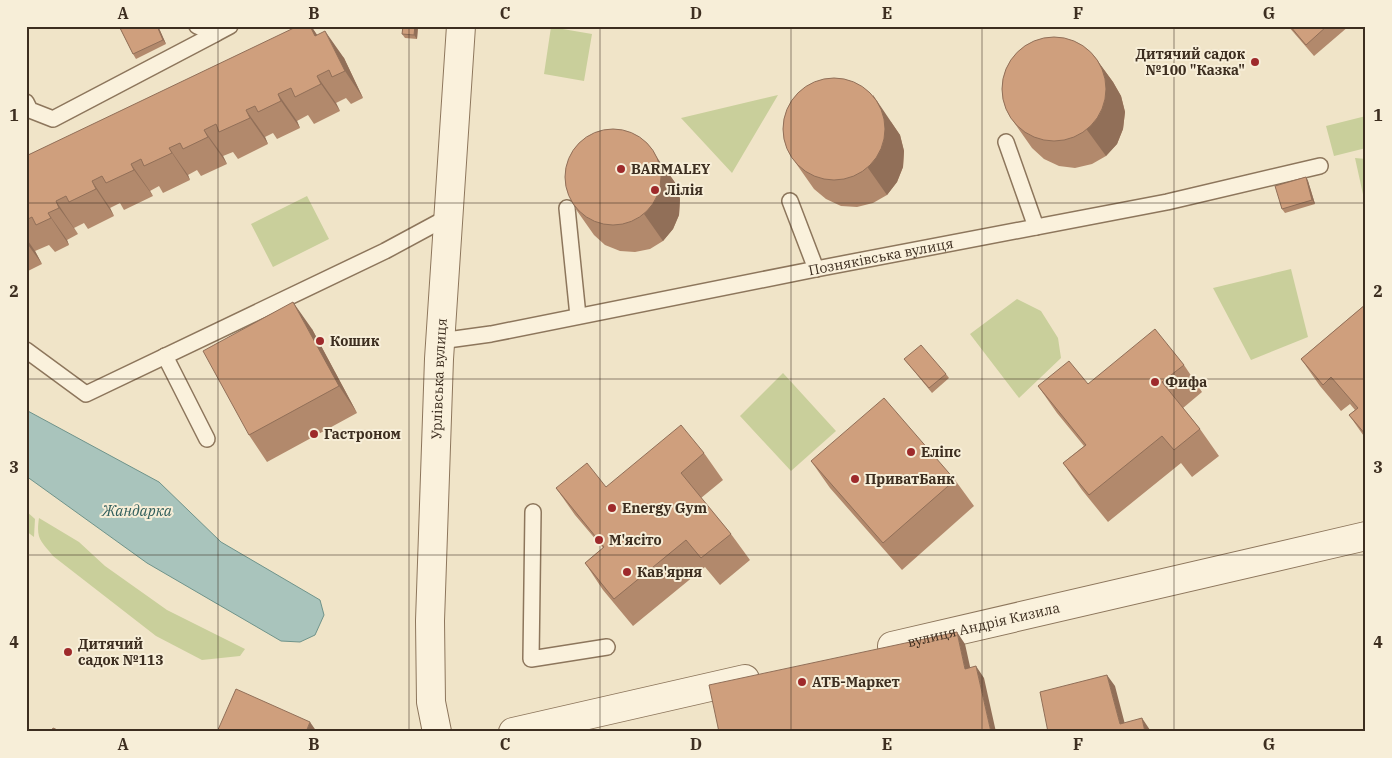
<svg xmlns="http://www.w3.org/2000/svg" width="1392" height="758" viewBox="0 0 1392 758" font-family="'IBM Plex Serif',serif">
	<rect width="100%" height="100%" fill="#f0e4c8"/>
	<path fill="#c9cf9b" d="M551,27L592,34L584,81L544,74Z
		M778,95L732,173L681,118Z
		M1366,116V148L1334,156L1326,126Z
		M1355,158L1366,159V208Z
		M307,196L329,239L273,267L251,224Z
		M1291,269L1308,337L1251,360L1213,288Z
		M1017,299L1041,311L1058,338L1061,358L1019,398L970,334Z
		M783,373L836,431L791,471L740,416Z
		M26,511L35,519L34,537L26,531Z
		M39,518L79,542L105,566L167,610L245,649L240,656L202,660L156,636L53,556C40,540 36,539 39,518Z"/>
	<path fill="#a9c4bc" stroke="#6f938a" d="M26,410L159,482L221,542L320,600L324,615L315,635L300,642L281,641L147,563L26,476Z"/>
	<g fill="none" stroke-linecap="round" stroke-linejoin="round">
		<defs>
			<g id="service">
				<path d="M197,26L215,34L230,26"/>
				<path d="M26,102L30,110L53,119L215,34"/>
				<path d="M1006,142L1036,227"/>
				<path d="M790,201L816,269"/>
				<path d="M567,208L578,316"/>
				<path id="s1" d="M440,341L491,334L816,269L1167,202L1320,166"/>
				<path d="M26,350L86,394L385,251L448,217"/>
				<path d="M165,356L207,439"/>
				<path d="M533,512L531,659L607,647"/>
			</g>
			<g id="minor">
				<path id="s2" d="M892,646L1366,536"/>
				<path id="s3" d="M437,732L431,702L430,621L439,359L461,26"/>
				<path d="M513,732L745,679"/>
			</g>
		</defs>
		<use href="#service" stroke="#8d765c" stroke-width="18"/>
		<use href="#minor" stroke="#8d765c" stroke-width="30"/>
		<use href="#service" stroke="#faf1dc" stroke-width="15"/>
		<use href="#minor" stroke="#faf1dc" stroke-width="28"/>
	</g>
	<path fill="#b2896c" d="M119,26H158L166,44L136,59L133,54Z
		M311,26L317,35L344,58L363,98L351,104L346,98L336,103L340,111L314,124L308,115L297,121L300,128L277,139L273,133L265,137L268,144L238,159L233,152L223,156L227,164L201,176L197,170L188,175L190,180L163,193L159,186L150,191L153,196L124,210L120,203L110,208L114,216L88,229L84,223L74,228L78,234L67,240L69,245L55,252L49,245L35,251L42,264L26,272V156Z
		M403,26H418L417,39L405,38L402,34Z
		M1288,26H1349L1314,56Z
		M1094,56L1113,82L1121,96L1125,112L1123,129L1117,144L1106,156L1092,164L1075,168L1059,166L1044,159L1032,148L1013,121Z
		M891,122L900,135L904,151L903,167L897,182L887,195L873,203L857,207L841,206L826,199L814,189L795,162Z
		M667,171L676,184L680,199L679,215L673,229L663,241L650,249L635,252L620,251L605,245L594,235L575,208Z
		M1306,177L1308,181L1315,204L1285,213L1282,209Z
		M1366,304V439L1349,415L1355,410L1350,404L1341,411L1320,386L1301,359Z
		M312,329L357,413L267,462L249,435Z
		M904,359L946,374L949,378L932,393Z
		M1184,365L1202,392L1183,408L1200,429L1219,456L1192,477L1181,463L1108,522L1082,490L1063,463L1084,446L1057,413L1038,386L1088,384Z
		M704,453L723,480L701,498L731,534L750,560L720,585L705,567L633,626L603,590L585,563L603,548L575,515L556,488L606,487Z
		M811,461L955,480L974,506L902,570L830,488Z"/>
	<path fill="#916f58" d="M157,26H158L166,44L163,40Z
		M310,26H311L326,48L315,36Z
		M415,26H418L417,39L414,35Z
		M325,31L344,58L363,98L345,71Z
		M1094,56L1113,82L1121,96L1125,112L1123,129L1117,144L1106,156L1087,130Z
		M317,76L336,103L340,111L321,84Z
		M278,94L297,121L300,128L281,101Z
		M873,95L900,135L904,151L903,167L897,182L887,195L868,168Z
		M246,110L265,137L268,144L250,118Z
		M204,130L223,156L227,164L208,137Z
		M648,145L676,184L680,199L679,215L673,229L663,241L644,214Z
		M169,148L188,175L190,180L172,153Z
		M131,164L150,191L153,196L134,170Z
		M1306,177L1308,181L1315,204L1312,200Z
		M92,181L110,208L114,216L96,189Z
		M56,201L78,234L59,208Z
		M48,213L67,240L69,245L51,218Z
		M26,238L35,251L42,264L26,242Z
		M293,302L312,329L357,413L339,386Z
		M957,632L965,644L973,680L965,669Z
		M976,666L984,678L996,732H991Z
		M1107,675L1115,686L1127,732L1120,724Z
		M1142,718L1150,730V732H1145Z
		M310,722L317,732H306Z"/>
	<path fill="#cf9f7d" stroke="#916f58" d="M119,26H157L163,40L133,54Z
		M298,26H310L315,36L325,31L345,71L332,77L329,70L317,76L321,84L295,97L291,88L278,94L281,101L258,112L255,106L246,110L250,118L219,132L216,124L204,130L208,137L183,149L180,143L169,148L172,153L144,166L141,159L131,164L134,170L106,183L102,176L92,181L96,189L69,202L66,196L56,201L59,208L48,213L51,218L36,225L32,217L26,220V156Z
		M403,26H415L414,35L402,34Z
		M1290,26H1327L1306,45Z
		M1002 89a52 52 0 1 1 104 0a52 52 0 1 1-104 0Z
		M783 129a51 51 0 1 1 102 0a51 51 0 1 1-102 0Z
		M565 177a48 48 0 1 1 96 0a48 48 0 1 1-96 0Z
		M1306,177L1312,200L1282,209L1275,186Z
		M293,302L339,386L249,435L203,351Z
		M1366,304V435L1349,415L1358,408L1331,377L1323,385L1301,359Z
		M1155,329L1184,365L1162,382L1200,429L1174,450L1162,436L1089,495L1063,463L1086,445L1038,386L1069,361L1088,384Z
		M921,345L946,374L929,388L904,359Z
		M884,398L955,480L883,543L811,461Z
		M681,425L704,453L681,473L731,534L701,558L686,540L614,599L585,563L604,547L556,488L587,463L606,487Z
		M957,632L965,669L976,666L991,732H719L709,685Z
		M1107,675L1120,724L1142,718L1145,732H1048L1040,692Z
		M236,689L310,722L306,732H217Z
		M53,728L62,732H51Z"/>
	<path fill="none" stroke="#3d2e20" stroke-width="1" stroke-opacity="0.55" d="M218,26V732M409,26V732M600,26V732M791,26V732M982,26V732M1174,26V732M26,203H1366M26,379H1366M26,555H1366"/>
	<g fill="#9e2a2b" stroke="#f7eed8" stroke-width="2">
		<circle cx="1255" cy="62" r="5"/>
		<circle cx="621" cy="169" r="5"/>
		<circle cx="655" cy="190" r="5"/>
		<circle cx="320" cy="341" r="5"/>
		<circle cx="1155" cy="382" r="5"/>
		<circle cx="314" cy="434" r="5"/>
		<circle cx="911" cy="452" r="5"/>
		<circle cx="855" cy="479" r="5"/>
		<circle cx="612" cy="508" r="5"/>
		<circle cx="599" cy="540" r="5"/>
		<circle cx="627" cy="572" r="5"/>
		<circle cx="68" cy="652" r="5"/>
		<circle cx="802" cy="682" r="5"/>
	</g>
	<g text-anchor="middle" stroke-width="4" stroke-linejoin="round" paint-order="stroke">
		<g font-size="14" font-weight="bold" fill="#3d2e20" stroke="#f7eed8" text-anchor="start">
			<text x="1245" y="59" text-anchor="end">Дитячий садок<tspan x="1245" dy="16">№100 "Казка"</tspan></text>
			<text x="631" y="174">BARMALEY</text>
			<text x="665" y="195">Лілія</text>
			<text x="330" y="346">Кошик</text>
			<text x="1165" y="387">Фифа</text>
			<text x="324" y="439">Гастроном</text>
			<text x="921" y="457">Еліпс</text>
			<text x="865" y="484">ПриватБанк</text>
			<text x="622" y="513">Energy Gym</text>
			<text x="609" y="545">М'ясіто</text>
			<text x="637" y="577">Кав'ярня</text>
			<text x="78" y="649">Дитячий<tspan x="78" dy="16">садок №113</tspan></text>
			<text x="812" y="687">АТБ-Маркет</text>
		</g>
		<g font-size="14" fill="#3d2e20" stroke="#f7eed8">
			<text dy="5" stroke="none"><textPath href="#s1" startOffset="449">Позняківська вулиця</textPath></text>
			<text dy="5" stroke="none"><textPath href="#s3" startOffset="354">Урлівська вулиця</textPath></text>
			<text dy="5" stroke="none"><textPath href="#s2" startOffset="94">вулиця Андрія Кизила</textPath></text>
		</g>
		<g font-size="15" font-style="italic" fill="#2f5d5a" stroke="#f7eed8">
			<text x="137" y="516">Жандарка</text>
		</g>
	</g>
	<rect width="1392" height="758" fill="none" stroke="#f7eed8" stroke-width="55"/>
	<rect x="28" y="28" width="1336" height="702" fill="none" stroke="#3d2e20" stroke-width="2"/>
	<g font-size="16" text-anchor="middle" font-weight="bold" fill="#3d2e20">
		<text x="123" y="19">A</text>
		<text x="314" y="19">B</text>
		<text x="505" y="19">C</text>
		<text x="696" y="19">D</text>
		<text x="887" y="19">E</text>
		<text x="1078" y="19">F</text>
		<text x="1269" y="19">G</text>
		<text x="14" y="121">1</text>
		<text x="1378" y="121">1</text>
		<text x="14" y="297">2</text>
		<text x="1378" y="297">2</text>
		<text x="14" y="473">3</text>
		<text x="1378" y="473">3</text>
		<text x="14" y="648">4</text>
		<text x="1378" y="648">4</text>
		<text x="123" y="750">A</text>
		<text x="314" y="750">B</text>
		<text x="505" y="750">C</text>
		<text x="696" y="750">D</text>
		<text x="887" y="750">E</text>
		<text x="1078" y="750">F</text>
		<text x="1269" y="750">G</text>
	</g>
</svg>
